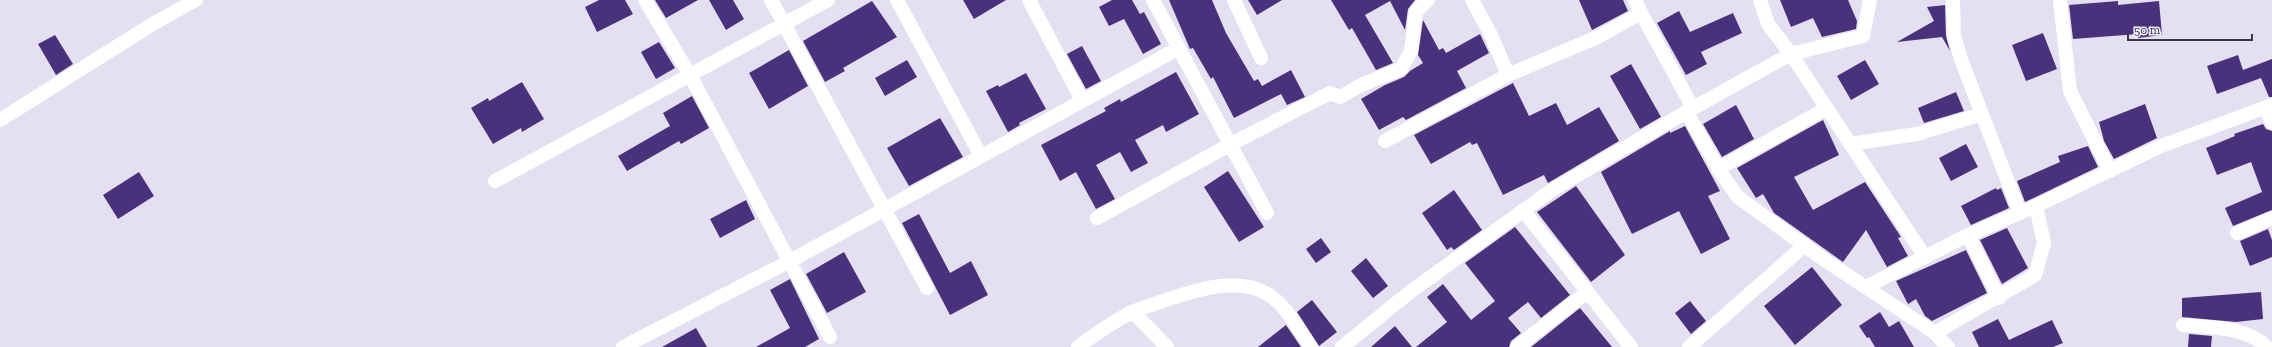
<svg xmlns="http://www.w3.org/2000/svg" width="2272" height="347" viewBox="0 0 2272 347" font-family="'Zilla Slab',serif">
	<rect width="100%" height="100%" fill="#e4e0f1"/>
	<path fill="#4a317b" d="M599,0H625L633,14L597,32L585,7Z
		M655,0H698L666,18Z
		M709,0H733L744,19L726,30Z
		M963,0H1006L974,19Z
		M1112,0H1132L1140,14L1144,12L1161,44L1143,54L1124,19L1109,26L1099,7Z
		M1169,0H1212L1226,33L1254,81L1258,79L1262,86L1291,70L1305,97L1287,105L1281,94L1234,118L1213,77L1211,79L1193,48L1190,49Z
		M1248,0H1282L1257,15Z
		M1331,0H1415L1408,9L1405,30L1390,1L1365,15L1393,63L1376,70L1352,28L1349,30Z
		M1579,0H1623L1628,11L1592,30Z
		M1780,0H1848L1857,21L1856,29L1822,37L1813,18L1791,27Z
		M872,1L897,37L843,68L845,71L825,82L803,41Z
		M2118,1V5L2159,1L2162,35L2138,38V34L2073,39L2069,5Z
		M1945,5L1946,36L1950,51L1942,37L1897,42L1934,21L1927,7Z
		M1679,11L1690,32L1733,13L1742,33L1701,52L1707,64L1686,75L1657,23Z
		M1423,20L1439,50L1443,48L1446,53L1480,34L1489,53L1457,71L1466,88L1406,120L1403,117L1379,130L1361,99L1385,85L1404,77L1410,71L1423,63L1418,55Z
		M2043,33L2057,69L2026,81L2012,45Z
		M55,35L73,64L56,75L38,44Z
		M659,42L675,68L656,79L641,52Z
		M1082,46L1101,81L1086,89L1067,54Z
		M789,50L808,86L769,109L749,73Z
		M2238,55L2243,70L2272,59V97H2269L2261,78L2217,94L2207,66Z
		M907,60L917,77L885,96L875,78Z
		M1865,60L1879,84L1851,100L1837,76Z
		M1631,64L1661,117L1640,129L1610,76Z
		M1176,72L1199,114L1166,132L1163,125L1135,140L1148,163L1131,172L1120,152L1096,165L1115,199L1096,209L1076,172L1060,181L1041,145L1106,111L1104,108L1120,99L1121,102Z
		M1026,73L1046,109L1019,123L1020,125L1008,132L986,91L998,85L999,87Z
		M522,82L544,119L522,132L521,128L493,144L471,108L488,98L489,101Z
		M1513,83L1529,116L1556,103L1567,125L1599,107L1619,141L1548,183L1544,175L1503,195L1477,143L1472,145L1470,142L1431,164L1414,135Z
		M1956,92L1964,111L1924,123L1918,108Z
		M692,96L709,128L681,144L679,141L627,171L618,156L670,126L663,113Z
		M2145,104L2157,138L2114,159L2104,141L2099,122Z
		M1736,105L1754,139L1722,157L1703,124Z
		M940,118L963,157L909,186L887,148Z
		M1823,120L1839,155L1794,177L1813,210L1865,182L1901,237L1898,238L1908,256L1887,267L1866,230L1843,262L1774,213L1763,194L1756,198L1737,168Z
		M2263,124L2266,129L2272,131V210L2233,226L2225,208L2262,192L2251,162L2217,175L2206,148L2235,136L2234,134Z
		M1685,126L1720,191L1708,196L1730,239L1701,254L1679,211L1632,234L1601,172L1670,131V133Z
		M1966,144L1978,167L1951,181L1939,158Z
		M2088,146L2098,167L2025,202L2017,181L2060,162L2058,156Z
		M1228,171L1264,227L1239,242L1204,187Z
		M139,172L154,196L118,219L103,195Z
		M1576,186L1625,255L1591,282L1537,212Z
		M1996,188L1997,190L2001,188L2009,208L1971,225L1961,206Z
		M1454,190L1482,230L1454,250L1451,247L1447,250L1422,213Z
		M746,200L755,219L720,238L710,219Z
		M919,214L950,273L971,261L988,295L950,315L902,223Z
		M1515,227L1570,295L1541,318L1528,302L1508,318L1521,333L1511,341L1509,347H1416L1447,322L1427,297L1443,284L1471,320L1495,301L1465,263Z
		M2007,228L2028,268L2002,284L1980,240Z
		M2268,229L2272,240V257L2250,266L2240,241Z
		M1321,238L1331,252L1316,263L1306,249Z
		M1966,250L1987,293L1932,321L1925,316L1916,299L1908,304L1896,281Z
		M844,252L866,292L827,313L806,274Z
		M1366,258L1388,286L1373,298L1351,271Z
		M1812,267L1842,305L1795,345L1764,306Z
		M790,279L819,339L805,347H756L790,328L770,290Z
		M2261,292L2263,319L2236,322L2182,317V298Z
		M1312,300L1337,332L1319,346L1297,312Z
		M1690,301L1706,321L1691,334L1675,313Z
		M1580,308L1612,347H1531Z
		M1880,312L1889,327L1899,321L1914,347H1875L1869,337L1867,338L1859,326Z
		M1998,319L2009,340L2052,320L2063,343L2053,347H1979L1972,332Z
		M1286,325L1301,347H1258Z
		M1395,326L1412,347H1371Z
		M696,328L707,347H662Z
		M2189,334L2212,336L2211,347H2188Z"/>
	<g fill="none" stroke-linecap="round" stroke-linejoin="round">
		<path stroke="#fff" stroke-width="14" d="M645,0L690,75L830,337
			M771,0L927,288
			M897,0L981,156
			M1029,0L1082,100
			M1153,0L1267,213
			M1234,0L1261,58
			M1472,0L1491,35L1508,75
			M1635,0L1641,13
			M1760,0L1768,24L1791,54L1863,36L1870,0
			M1953,0L1954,36L1962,62L2020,213
			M2060,0L2070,91L2110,171
			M2266,108L2272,123
			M1686,111L1721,173L1738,197L1826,261L1935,333L1948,347
			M0,120L151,25L196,0
			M1385,141L1508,75L1600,36L1641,13L1693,108L1791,54L1925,257
			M1850,144L1917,134L1982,114
			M1718,169L1827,108
			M495,181L828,0
			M1523,210L1631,347
			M1097,218L1231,144L1330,93L1340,97L1361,85L1401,69L1411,51L1416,11L1428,0
			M2237,233L2272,218
			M1968,235L1999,298
			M1866,287L1964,237L2036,206L2161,146L2272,105
			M1133,312L1167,347
			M2183,325C2211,328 2245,326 2267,347
			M1935,333L2035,275L2044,243L2036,206
			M623,347L790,261L1179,48
			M1078,347C1095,334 1113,322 1132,312C1141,308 1151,305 1160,302C1193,291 1241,273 1272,297C1288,309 1299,330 1311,347
			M1342,347L1410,292L1552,190L1693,108
			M1517,347L1587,292
			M1689,347L1805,245"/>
	</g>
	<path d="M2128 34v6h124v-6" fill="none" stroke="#3b3940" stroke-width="2"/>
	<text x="2134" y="34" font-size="12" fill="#3b3940" stroke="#f1edff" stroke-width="3" paint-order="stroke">50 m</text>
</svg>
